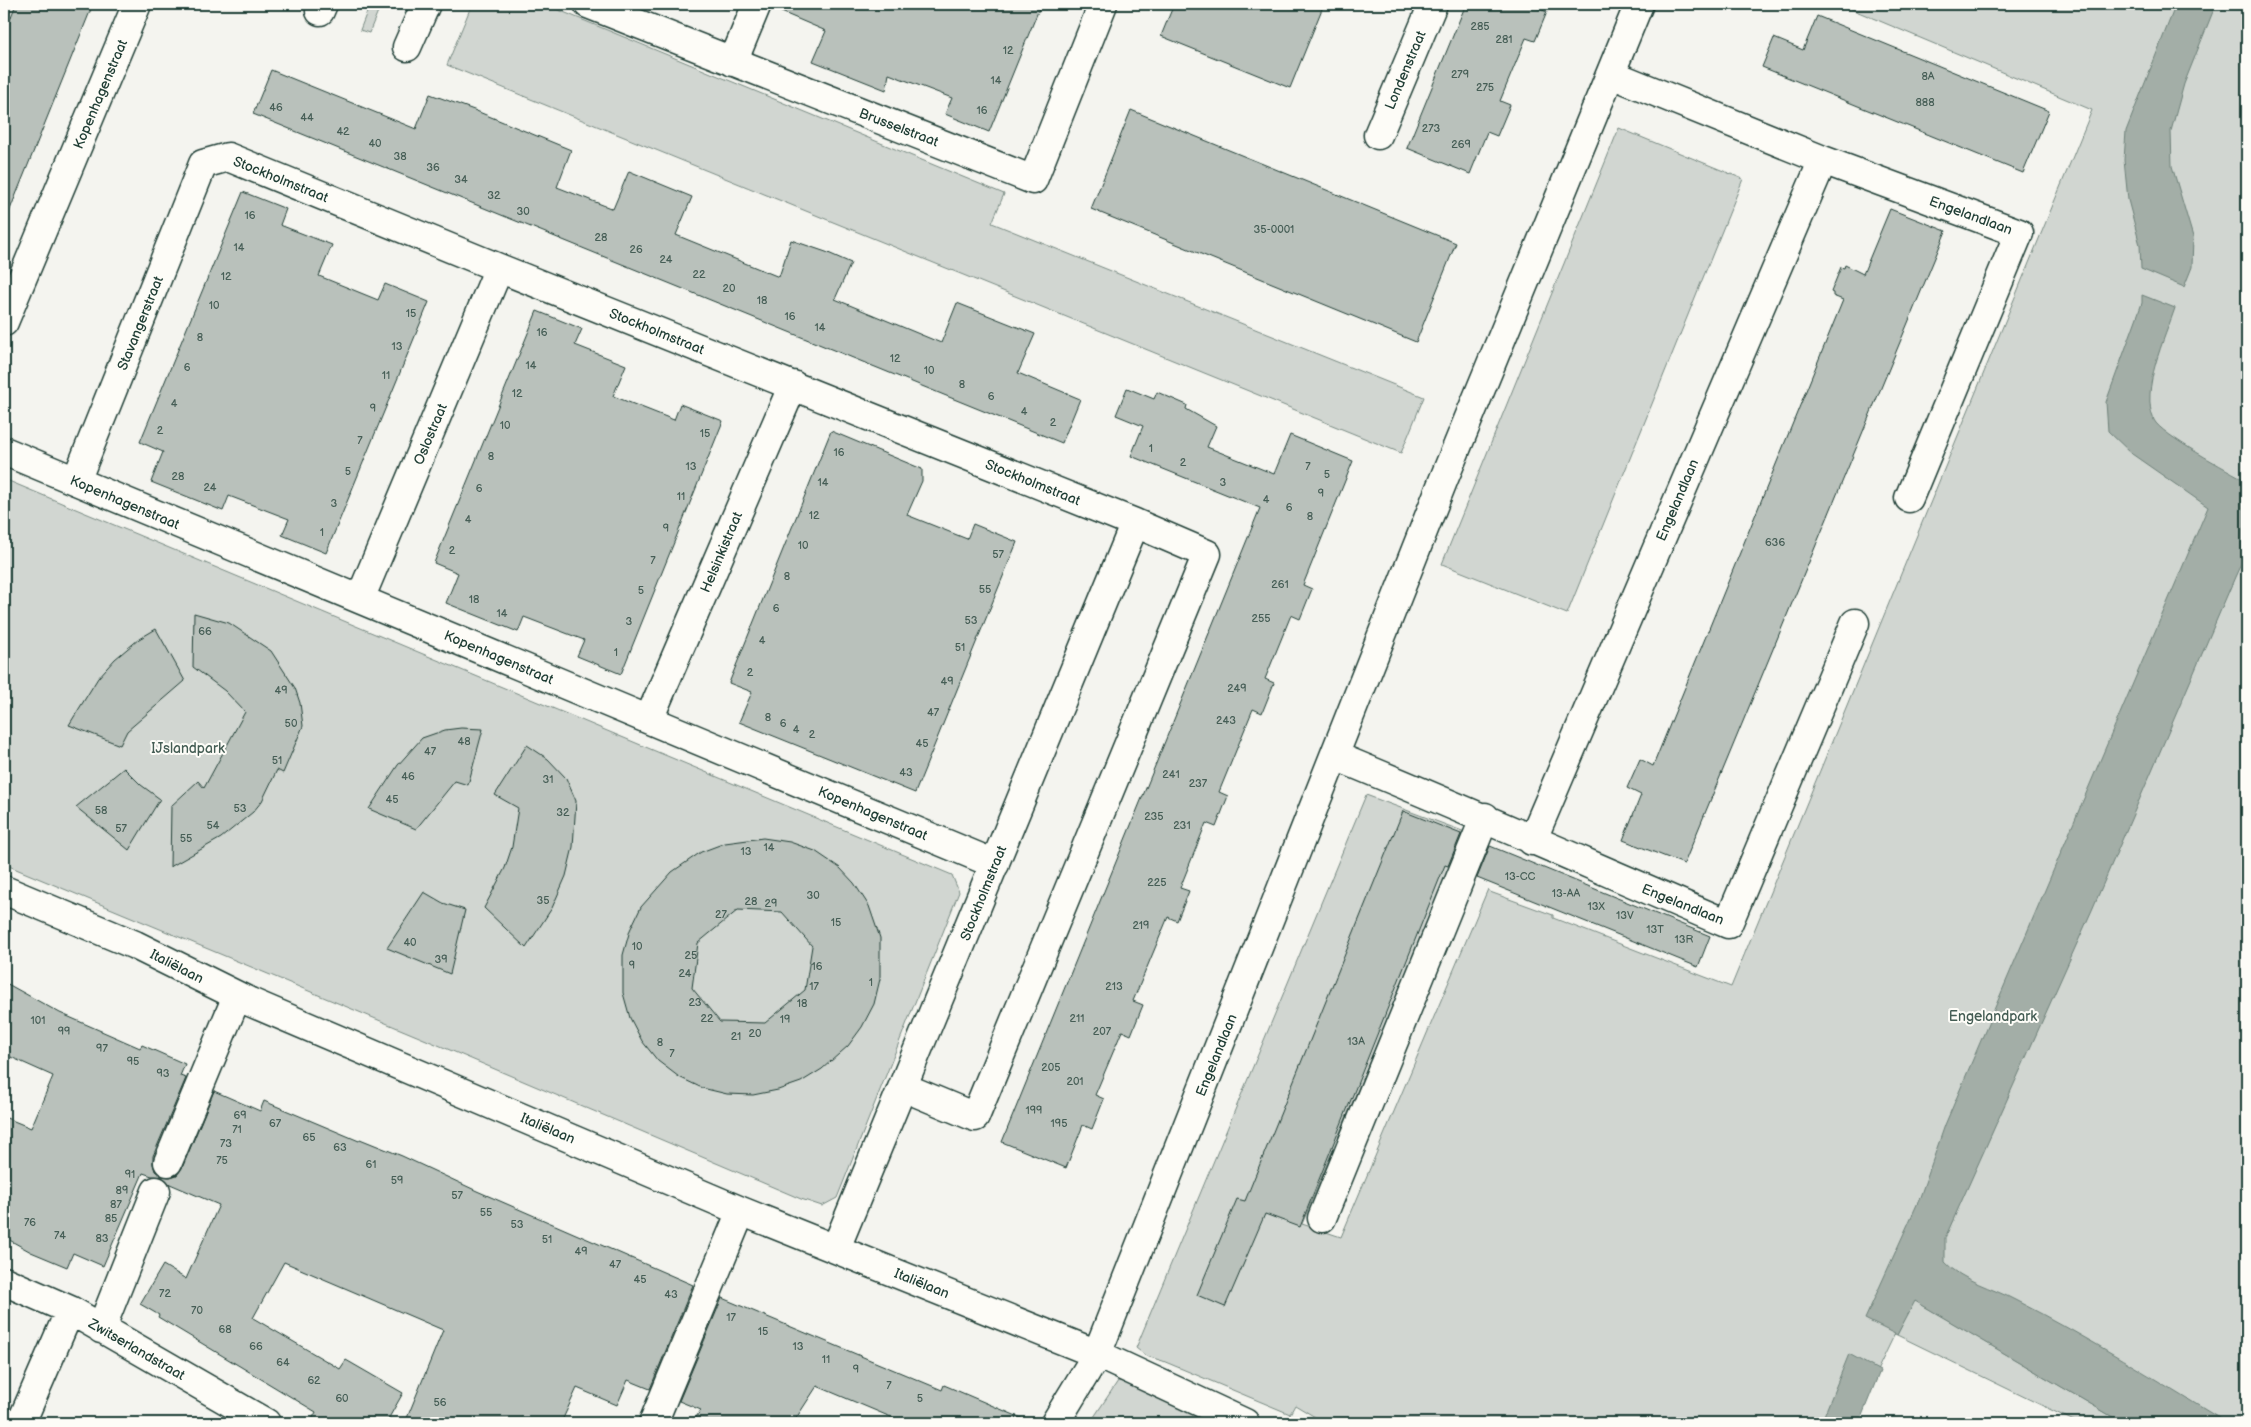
<svg xmlns="http://www.w3.org/2000/svg" width="2251" height="1427" viewBox="0 0 2251 1427" font-family="'Balsamiq Sans',sans-serif">
	<rect width="100%" height="100%" fill="#f4f4ef"/>
	<filter id="ink" filterUnits="userSpaceOnUse"><feTurbulence type="fractalNoise" baseFrequency=".02" numOctaves="2"/><feDisplacementMap in="SourceGraphic" scale="10" xChannelSelector="R" yChannelSelector="G"/><feConvolveMatrix kernelMatrix="1 2 1 2 8 2 1 2 1" color-interpolation-filters="sRGB"/></filter>
	<g filter="url(#ink)">
		<path fill="#d1d6d1" stroke="#788a82" d="M370,4H381L369,33L360,30Z
			M472,4H544L1004,194L992,223L1424,397L1401,453L447,65Z
			M1845,4H2247V1423H2223L1930,1261L1875,1375L1855,1423H1325L1295,1405L1290,1414L1163,1361L1146,1356L1136,1348L1366,795L1465,832L1302,1224L1341,1237L1488,889L1490,892L1553,915V918L1731,987L2092,110L1844,6Z
			M1619,128L1743,179L1567,614L1442,564Z
			M4,479L952,875L959,892L837,1198L822,1206L801,1199L424,1039L4,864Z
			M1914,1300L2123,1423H2078L1897,1335Z
			M1118,1381L1149,1387L1229,1423H1090Z"/>
		<path fill="#a3aea7" stroke="#6e8179" d="M2176,4H2216L2184,84L2171,131L2172,166L2193,237L2192,267L2184,287L2141,269L2140,245L2128,200L2124,160L2126,131Z
			M2142,295L2175,308C2165,338 2140,390 2154,420C2161,435 2230,471 2247,481V551L2235,577L2092,910L1945,1238V1262C1962,1281 1993,1288 2015,1300C2088,1337 2158,1381 2227,1423H2123L1915,1301L1897,1335L1865,1319L1919,1200L1945,1125L2208,507L2132,454L2108,431L2106,402L2142,303Z
			M1849,1354L1880,1371L1859,1423H1821Z"/>
		<path fill="#b9c1bb" stroke="#1f3d34" fill-rule="evenodd" d="M16,4H93L5,222L4,35Z
			M772,4H1041L989,132L945,114L952,98L889,74L886,90L813,61L826,31L772,8Z
			M1174,4H1324L1290,88L1161,36Z
			M1466,4H1528L1547,12L1535,41L1526,38L1500,101L1510,105L1497,136L1487,132L1470,174L1407,148Z
			M1817,16L2049,111L2023,173L1762,67L1774,38L1803,50Z
			M271,70L416,129L430,94L474,110L571,150L557,187L613,209L629,171L692,197L676,235L779,277L791,240L826,252L851,263L835,299L941,343L957,303L1035,334L1018,373L1080,399L1062,443L253,114Z
			M1131,110L1456,243L1416,342L1091,209Z
			M243,192L286,209L280,225L332,245L319,276L378,300L385,284L429,302L326,553L282,535L289,519L229,496L223,511L151,482L163,452L140,442Z
			M1890,209L1946,231L1684,864L1623,840L1641,795L1627,788L1640,759L1653,766L1843,300L1833,296V293L1831,292L1841,267L1844,268L1845,265L1863,274Z
			M537,311L582,329L575,345L626,365L613,396L674,420L680,404L723,421L621,674L577,656L584,640L524,617L518,632L446,603L458,573L434,563Z
			M1127,388L1154,399L1157,392L1187,405L1186,409L1216,426L1207,447L1274,474L1290,435L1353,461L1303,585L1312,589L1300,619L1291,615L1265,679L1274,683L1262,713L1253,709L1219,792L1228,796L1216,827L1206,823L1180,888L1189,891L1177,921L1168,917L1133,1001L1143,1005L1131,1035L1122,1031L1095,1095L1104,1099L1092,1129L1083,1125L1066,1168L1002,1142L1260,508L1131,456L1143,426L1116,415Z
			M831,431L922,469V481L907,515L967,539L973,524L1017,542L915,793L739,722L752,692L729,683Z
			M194,613L229,623L271,651L295,688L300,703L303,726L283,773L277,770L262,801L253,812L221,838L170,867L171,806L198,781L204,788L245,712L225,691L193,667Z
			M156,629L185,681L127,731L120,745L69,725L98,678L115,659L139,639Z
			M461,728L483,729L468,785L455,781L416,829L369,809L398,765L422,738L445,730Z
			M527,745L548,759L566,778L576,801L573,847L566,876L552,908L526,948L484,908L505,868L512,847L518,808L495,795Z
			M124,768L141,785L160,799L129,850L76,807Z
			M1403,811L1461,834L1448,866L1445,865L1300,1227L1265,1214L1225,1307L1197,1295L1237,1199L1245,1201Z
			M763,838L790,842L815,851L840,868L854,883L869,906L880,938V979L874,1004L862,1027L848,1046L822,1069L801,1082L778,1090L753,1095L727,1094L702,1088L679,1077L658,1061L642,1041L630,1018L623,993V955L630,930L641,907L672,872L701,852L725,843ZM738,910L782,912L812,946L805,990L765,1023L720,1022L692,988L698,943Z
			M1490,846L1710,936L1698,967L1477,878Z
			M424,892L443,903L465,910L450,974L387,948Z
			M4,982L60,1013L140,1048L142,1045L185,1064L180,1076L186,1078L153,1156V1164L155,1171L162,1176L170,1177L177,1175L182,1168L214,1091L260,1111L264,1101L359,1141L360,1139L402,1156L477,1191L693,1285L650,1389L628,1380L617,1405L577,1388L561,1423H405L443,1330L284,1262L253,1318L340,1369L346,1360L403,1393L386,1423H310L316,1412L158,1317L159,1315L140,1304L163,1265L186,1279L219,1205L170,1184L162,1177L152,1176L143,1173L103,1266L73,1253L67,1267L31,1252L4,1237V1117L31,1128L53,1076L4,1054Z
			M722,1298L942,1390L944,1385L1033,1423H905L817,1386L793,1423H692L701,1410L679,1401Z"/>
		<g fill="none" stroke-linecap="round" stroke-linejoin="round">
			<defs>
				<path id="minor" d="M588,4L1033,180L1103,4
					M320,11L323,4
					M407,47L426,4
					M733,62L757,4
					M1611,74L1823,160L2019,233L1909,498
					M1378,135L1433,4
					M4,322L137,4
					M4,451L995,864
					M76,481L203,164L228,157L499,268L1135,523L836,1248
					M360,599L499,268
					M649,719L793,385
					M1335,756C1467,810 1597,868 1728,924L1855,623
					M1532,841L1823,160
					M4,890L135,945L250,1002L741,1211L1097,1354L1245,1423
					M903,1087L975,1117L1207,554L1135,523
					M168,1162L237,996
					M1322,1218L1485,817
					M4,1281L70,1310L266,1423
					M101,1329L156,1191
					M21,1423L70,1310
					M653,1423L741,1211
					M1055,1423L1097,1354L1443,481L1639,4"/>
			</defs>
			<use href="#minor" stroke="#1f3d34" stroke-width="31"/>
			<use href="#minor" stroke="#fdfcf7" stroke-width="28"/>
		</g>
	</g>
	<g text-anchor="middle" stroke-width="4" stroke-linejoin="round" paint-order="stroke">
		<g font-size="11" fill="#465e56">
			<text x="1480" y="30">285</text>
			<text x="1504" y="43">281</text>
			<text x="1008" y="54">12</text>
			<text x="1460" y="78">279</text>
			<text x="1928" y="80">8A</text>
			<text x="996" y="84">14</text>
			<text x="1485" y="91">275</text>
			<text x="1925" y="106">888</text>
			<text x="276" y="111">46</text>
			<text x="982" y="114">16</text>
			<text x="307" y="121">44</text>
			<text x="1431" y="132">273</text>
			<text x="343" y="135">42</text>
			<text x="375" y="147">40</text>
			<text x="1461" y="148">269</text>
			<text x="400" y="160">38</text>
			<text x="433" y="171">36</text>
			<text x="461" y="183">34</text>
			<text x="494" y="199">32</text>
			<text x="523" y="215">30</text>
			<text x="250" y="219">16</text>
			<text x="1274" y="233">35-0001</text>
			<text x="601" y="241">28</text>
			<text x="239" y="251">14</text>
			<text x="636" y="253">26</text>
			<text x="666" y="263">24</text>
			<text x="699" y="278">22</text>
			<text x="226" y="280">12</text>
			<text x="729" y="292">20</text>
			<text x="762" y="304">18</text>
			<text x="214" y="309">10</text>
			<text x="411" y="317">15</text>
			<text x="790" y="320">16</text>
			<text x="820" y="331">14</text>
			<text x="542" y="336">16</text>
			<text x="200" y="341">8</text>
			<text x="397" y="350">13</text>
			<text x="895" y="362">12</text>
			<text x="531" y="369">14</text>
			<text x="187" y="371">6</text>
			<text x="929" y="374">10</text>
			<text x="386" y="379">11</text>
			<text x="962" y="388">8</text>
			<text x="517" y="397">12</text>
			<text x="991" y="400">6</text>
			<text x="174" y="407">4</text>
			<text x="373" y="412">9</text>
			<text x="1024" y="415">4</text>
			<text x="1053" y="426">2</text>
			<text x="505" y="429">10</text>
			<text x="160" y="434">2</text>
			<text x="705" y="437">15</text>
			<text x="360" y="444">7</text>
			<text x="1151" y="452">1</text>
			<text x="839" y="456">16</text>
			<text x="491" y="460">8</text>
			<text x="1183" y="466">2</text>
			<text x="691" y="470">13</text>
			<text x="1308" y="470">7</text>
			<text x="348" y="475">5</text>
			<text x="1327" y="478">5</text>
			<text x="178" y="480">28</text>
			<text x="823" y="486">14</text>
			<text x="1223" y="486">3</text>
			<text x="210" y="491">24</text>
			<text x="479" y="492">6</text>
			<text x="1321" y="497">9</text>
			<text x="681" y="500">11</text>
			<text x="1266" y="503">4</text>
			<text x="334" y="507">3</text>
			<text x="1289" y="511">6</text>
			<text x="814" y="519">12</text>
			<text x="1310" y="520">8</text>
			<text x="468" y="523">4</text>
			<text x="666" y="532">9</text>
			<text x="322" y="536">1</text>
			<text x="1775" y="546">636</text>
			<text x="803" y="549">10</text>
			<text x="452" y="554">2</text>
			<text x="998" y="558">57</text>
			<text x="653" y="564">7</text>
			<text x="787" y="580">8</text>
			<text x="1280" y="588">261</text>
			<text x="985" y="593">55</text>
			<text x="641" y="594">5</text>
			<text x="474" y="603">18</text>
			<text x="776" y="612">6</text>
			<text x="502" y="617">14</text>
			<text x="1261" y="622">255</text>
			<text x="971" y="624">53</text>
			<text x="629" y="625">3</text>
			<text x="205" y="635">66</text>
			<text x="762" y="644">4</text>
			<text x="960" y="651">51</text>
			<text x="616" y="656">1</text>
			<text x="750" y="676">2</text>
			<text x="947" y="685">49</text>
			<text x="1237" y="692">249</text>
			<text x="281" y="694">49</text>
			<text x="933" y="716">47</text>
			<text x="768" y="721">8</text>
			<text x="1226" y="724">243</text>
			<text x="291" y="727">50</text>
			<text x="783" y="727">6</text>
			<text x="796" y="733">4</text>
			<text x="812" y="738">2</text>
			<text x="464" y="745">48</text>
			<text x="922" y="747">45</text>
			<text x="430" y="755">47</text>
			<text x="277" y="764">51</text>
			<text x="906" y="776">43</text>
			<text x="1171" y="778">241</text>
			<text x="408" y="780">46</text>
			<text x="548" y="783">31</text>
			<text x="1198" y="787">237</text>
			<text x="392" y="803">45</text>
			<text x="240" y="812">53</text>
			<text x="101" y="814">58</text>
			<text x="563" y="816">32</text>
			<text x="1154" y="820">235</text>
			<text x="213" y="829">54</text>
			<text x="1182" y="829">231</text>
			<text x="121" y="832">57</text>
			<text x="186" y="842">55</text>
			<text x="769" y="851">14</text>
			<text x="746" y="855">13</text>
			<text x="1520" y="880">13-CC</text>
			<text x="1157" y="886">225</text>
			<text x="1566" y="897">13-AA</text>
			<text x="813" y="899">30</text>
			<text x="543" y="904">35</text>
			<text x="751" y="905">28</text>
			<text x="771" y="907">29</text>
			<text x="1596" y="910">13X</text>
			<text x="721" y="918">27</text>
			<text x="1625" y="919">13V</text>
			<text x="836" y="926">15</text>
			<text x="1141" y="929">219</text>
			<text x="1655" y="933">13T</text>
			<text x="1684" y="943">13R</text>
			<text x="410" y="946">40</text>
			<text x="637" y="950">10</text>
			<text x="691" y="959">25</text>
			<text x="441" y="963">39</text>
			<text x="632" y="969">9</text>
			<text x="817" y="970">16</text>
			<text x="685" y="977">24</text>
			<text x="871" y="986">1</text>
			<text x="814" y="990">17</text>
			<text x="1114" y="990">213</text>
			<text x="695" y="1006">23</text>
			<text x="802" y="1007">18</text>
			<text x="707" y="1022">22</text>
			<text x="1077" y="1022">211</text>
			<text x="785" y="1023">19</text>
			<text x="38" y="1024">101</text>
			<text x="64" y="1035">99</text>
			<text x="1102" y="1035">207</text>
			<text x="755" y="1037">20</text>
			<text x="736" y="1040">21</text>
			<text x="1356" y="1045">13A</text>
			<text x="660" y="1046">8</text>
			<text x="102" y="1052">97</text>
			<text x="672" y="1057">7</text>
			<text x="133" y="1065">95</text>
			<text x="1051" y="1071">205</text>
			<text x="163" y="1077">93</text>
			<text x="1075" y="1085">201</text>
			<text x="1034" y="1114">199</text>
			<text x="240" y="1119">69</text>
			<text x="275" y="1127">67</text>
			<text x="1059" y="1127">195</text>
			<text x="237" y="1133">71</text>
			<text x="309" y="1141">65</text>
			<text x="226" y="1147">73</text>
			<text x="340" y="1151">63</text>
			<text x="222" y="1164">75</text>
			<text x="371" y="1168">61</text>
			<text x="130" y="1178">91</text>
			<text x="397" y="1184">59</text>
			<text x="122" y="1194">89</text>
			<text x="457" y="1199">57</text>
			<text x="116" y="1208">87</text>
			<text x="486" y="1216">55</text>
			<text x="111" y="1222">85</text>
			<text x="30" y="1226">76</text>
			<text x="517" y="1228">53</text>
			<text x="60" y="1239">74</text>
			<text x="102" y="1242">83</text>
			<text x="547" y="1243">51</text>
			<text x="581" y="1255">49</text>
			<text x="615" y="1268">47</text>
			<text x="640" y="1283">45</text>
			<text x="165" y="1297">72</text>
			<text x="671" y="1298">43</text>
			<text x="197" y="1314">70</text>
			<text x="731" y="1321">17</text>
			<text x="225" y="1333">68</text>
			<text x="763" y="1335">15</text>
			<text x="256" y="1350">66</text>
			<text x="798" y="1350">13</text>
			<text x="826" y="1363">11</text>
			<text x="283" y="1366">64</text>
			<text x="856" y="1373">9</text>
			<text x="314" y="1384">62</text>
			<text x="889" y="1389">7</text>
			<text x="342" y="1402">60</text>
			<text x="920" y="1402">5</text>
			<text x="440" y="1406">56</text>
		</g>
		<g font-size="14" fill="#1f3d34" stroke="#fdfcf7">
			<text transform="translate(1405 70) rotate(-67)" y="5">Londenstraat</text>
			<text transform="translate(100 94) rotate(-67)" y="5">Kopenhagenstraat</text>
			<text transform="translate(899 127) rotate(21)" y="5">Brusselstraat</text>
			<text transform="translate(281 179) rotate(22)" y="5">Stockholmstraat</text>
			<text transform="translate(1971 215) rotate(20)" y="5">Engelandlaan</text>
			<text transform="translate(140 323) rotate(-68)" y="5">Stavangerstraat</text>
			<text transform="translate(657 331) rotate(22)" y="5">Stockholmstraat</text>
			<text transform="translate(430 434) rotate(-67)" y="5">Oslostraat</text>
			<text transform="translate(1033 482) rotate(22)" y="5">Stockholmstraat</text>
			<text transform="translate(1677 500) rotate(-67)" y="5">Engelandlaan</text>
			<text transform="translate(125 502) rotate(23)" y="5">Kopenhagenstraat</text>
			<text transform="translate(721 552) rotate(-67)" y="5">Helsinkistraat</text>
			<text transform="translate(499 657) rotate(23)" y="5">Kopenhagenstraat</text>
			<text transform="translate(873 813) rotate(23)" y="5">Kopenhagenstraat</text>
			<text transform="translate(983 893) rotate(-68)" y="5">Stockholmstraat</text>
			<text transform="translate(1683 904) rotate(22)" y="5">Engelandlaan</text>
			<text transform="translate(177 966) rotate(27)" y="5">Italiëlaan</text>
			<text transform="translate(1216 1055) rotate(-68)" y="5">Engelandlaan</text>
			<text transform="translate(548 1128) rotate(23)" y="5">Italiëlaan</text>
			<text transform="translate(922 1283) rotate(22)" y="5">Italiëlaan</text>
			<text transform="translate(137 1349) rotate(30)" y="5">Zwitserlandstraat</text>
		</g>
		<g font-size="14" fill="#435c53" stroke="#fdfcf7">
			<text x="188" y="753">IJslandpark</text>
			<text x="1993" y="1021">Engelandpark</text>
		</g>
	</g>
	<rect width="2251" height="1427" fill="none" stroke="#fdfcf7" stroke-width="20"/>
	<rect x="10" y="10" width="2231" height="1407" fill="none" stroke="#1f3d34" stroke-width="2" filter="url(#ink)"/>
</svg>
